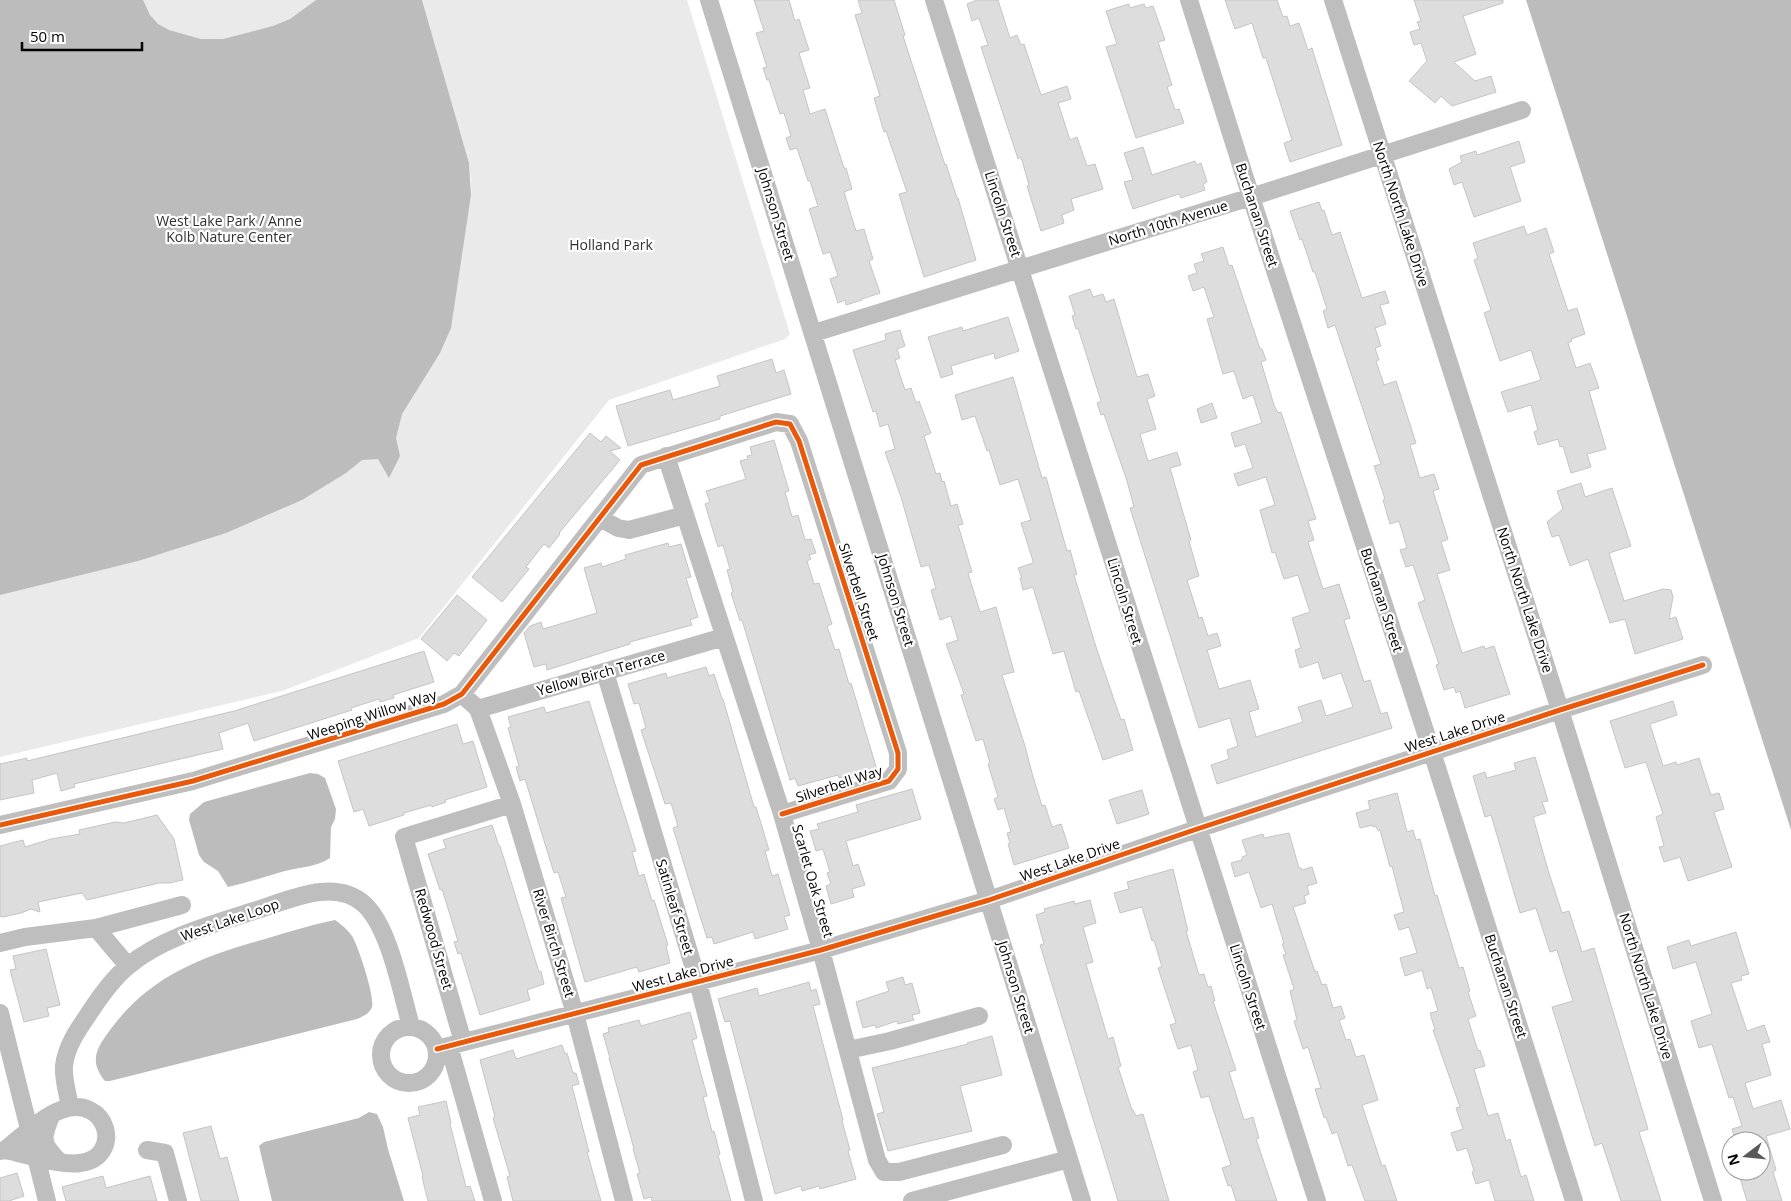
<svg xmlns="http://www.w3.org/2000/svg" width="1791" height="1201" viewBox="0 0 1791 1201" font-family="'Open Sans',sans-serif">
	<rect width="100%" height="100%" fill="#fff"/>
	<path fill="#eaeaea" d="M0,0H410L470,204L471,182L469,163L422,0H687L790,334L785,339L609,400L419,638L282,691L0,757Z"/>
	<path fill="#bcbcbc" d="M0,0H143L150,15L158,24L169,30L201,39H223L273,26L290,19L316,0H422L469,163L471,195L451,328L440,353L402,414L396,438L400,456L389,478L378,459L362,460L346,473L302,500L226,533L138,561L0,595Z
		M1526,0H1791V830Z
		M310,773L318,774L325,778L336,809L335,819L331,827L330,858C317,867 300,867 285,871C266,876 247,883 228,887L218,871L204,862L199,855L189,820L190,814L204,802Z
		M335,920C342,925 347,929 352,936C358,945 375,997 372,1007C369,1014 364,1016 357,1019L110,1081H105C89,1061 96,1049 110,1030C151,975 201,957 265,939C288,932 311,925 335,920Z
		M369,1112L377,1114L383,1127L388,1149L404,1201H272L259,1146L264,1142L359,1118Z"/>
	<path fill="#ddd" stroke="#c5c5c5" d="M754,0H789L795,21L799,19L809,50L799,53L810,88L803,90L810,114L825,109L844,168H846L852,189L844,192L856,231L864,229L873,259L869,261L880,293L862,299V300L846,305L845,300L838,303L830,279L838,276L830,252L823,254L809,209L818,206L810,181H808L797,148L790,150L786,138L791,136L784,113L780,114L769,80H767L763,68L767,67L756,33L764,31Z
		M858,0H894L905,35L903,36L945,165L946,164L957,198H958L976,260L924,277L899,194L907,192L886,131L884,132L874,98L880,96L855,15L862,13Z
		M977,0H998L1010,38L1017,35L1021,45L1024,44L1041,95L1067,86L1071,99L1058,103L1070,140L1077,137L1087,166L1095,164L1103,189L1071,199L1074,210L1062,215L1064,223L1041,231L1027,186L1029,185L1021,157L1018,159L981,47L988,45L979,18L972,21L967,4Z
		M1225,0H1277L1283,17L1287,16L1290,26L1299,23L1308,50L1312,48L1342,145L1290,162L1284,143L1292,140L1266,58H1263L1252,23L1235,29Z
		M1414,0H1503V3L1463,16L1476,54L1454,62L1475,81L1491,76L1496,92L1452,106L1441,96L1435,103L1409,81L1427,61L1421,43L1414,45L1410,32L1420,29L1417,22L1421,21Z
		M1129,4L1130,8L1144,4L1146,8L1153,6L1165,40L1158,42L1172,85L1167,87L1175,110L1179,109L1184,123L1136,138L1106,47L1117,44L1106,11Z
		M1519,141L1525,162L1510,167L1521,201L1474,217L1462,182L1454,185L1449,169L1462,162L1460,156L1476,151L1477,155Z
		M1143,147L1152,175L1195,161L1197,165L1201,163L1207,182L1203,184L1205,190L1181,198L1179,194L1133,209L1124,182L1133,180L1124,153Z
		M1319,202L1322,211L1324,210L1332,235L1340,232L1362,298L1385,291L1389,303L1380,305L1386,324L1375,328L1381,346L1375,348L1379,360L1376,361L1384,385L1396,381L1416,443L1410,445L1420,478L1434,474L1439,489L1433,491L1448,539L1441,542L1450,570L1437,574L1462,653L1484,646L1485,649L1494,646L1510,694L1465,708L1460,691L1456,693L1454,687L1444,690L1436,665L1439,664L1418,603L1425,600L1413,565L1406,567L1400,550L1407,548L1399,521L1390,524L1383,500L1385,499L1374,466L1381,464L1373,440L1335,325L1328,328L1323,311L1327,309L1315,272H1313L1302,239L1300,240L1290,211Z
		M1524,226L1527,235L1546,228L1554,252L1549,254L1568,311L1577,308L1585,334L1571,339L1572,341L1568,343L1576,368L1590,363L1599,388L1589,391L1606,449L1587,454L1591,467L1571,473L1563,446L1560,447L1558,439L1538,445L1534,432L1538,430L1531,405L1508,412L1501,392L1541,380L1531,350L1500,361L1484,313L1491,310L1474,260L1478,258L1473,243Z
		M1223,247L1229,266L1232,265L1260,349H1262L1266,360L1261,362L1274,405L1278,413L1281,412L1316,519L1308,521L1314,540L1308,542L1323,589L1339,584L1350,618L1344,620L1364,682L1370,680L1381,714L1387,712L1392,728L1217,784L1211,765L1229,759L1227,750L1238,746L1230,718L1199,728L1130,508L1134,507L1127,481L1104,414L1101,415L1097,403L1101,401L1078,328L1076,329L1072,316L1075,315L1069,296L1090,289L1093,297L1103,294L1106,302L1114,299L1137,377L1148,374L1155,396L1147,399L1156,429L1140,434L1148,461L1177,452L1181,465L1170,468L1191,540L1189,541L1199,576L1187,580L1199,618L1202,617L1208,636L1217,633L1221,646L1207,650L1219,689L1250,680L1259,709L1249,712L1256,737L1303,722L1298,707L1321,700L1326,716L1353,707L1341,673L1323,679L1318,662L1300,668L1295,650L1301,648L1292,618L1310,612L1298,575L1284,579L1275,552L1272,553L1260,510L1275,505L1266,477L1238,486L1234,474L1253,468L1245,444L1235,447L1231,433L1262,423L1253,395L1243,399L1234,371L1223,374L1207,319L1214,317L1204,287L1193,291L1188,276L1197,273L1194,264L1204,261L1201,254Z
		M1008,317L1019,351L995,359L994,353L951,366L953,374L941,378L928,337L962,327L963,331Z
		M900,330L905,346L897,349L900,358L895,360L905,390L911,388L916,403L919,401L931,433L924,436L936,474L940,473L942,482L944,481L951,506L957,504L963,524L958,525L972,572L968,573L980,612L996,607L1014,672L1002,675L1025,746L1032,773L1042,806L1045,805L1052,827L1061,824L1069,848L1014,865L1008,844L1010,843L1007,833L1011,832L1004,808L998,810L994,799L998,797L988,764L990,763L983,739L976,741L961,695L964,694L946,644L958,640L951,616L940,620L931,590L936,588L929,565L921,567L901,497L885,452L895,449L888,424L880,427L876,411L873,412L853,350L886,340L885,334Z
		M772,359L776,373L784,370L791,394L720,416V419L628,446L616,406L670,390L673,400L720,386L717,376Z
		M1013,377L1042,478L1046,477L1067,551L1070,550L1077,574L1074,575L1097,650L1121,720L1124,719L1133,750L1103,760L1079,691L1076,692L1064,651L1053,654L1033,587L1023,590L1020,578H1022L1018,568L1033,563V561L1021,523L1031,520L1018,479L1000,485L989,450L987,451L975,416L962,420L955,395Z
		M1212,403L1217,418L1201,423L1197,409Z
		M590,433L601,442L606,436L621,448L610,451L620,460L559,533L560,534L549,548L544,544L526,567L529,569L502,602L472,577Z
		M774,440L789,491L785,492L792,517L798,515L805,540L811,539L816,553L809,555L811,559L807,561L814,584L819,583L832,624L827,626L835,650L839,649L849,684L851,683L877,770L848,779V776L839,778L838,775L798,786L795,778L790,780L742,620L740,621L731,593L733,592L727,570L730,569L723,545L718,547L705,504L710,502L706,491L746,479L740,461L748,459L747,456L752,455L750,447Z
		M1581,483L1585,497L1612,488L1631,546L1609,553L1624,601L1663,589L1671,590L1673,597L1669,619L1676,617L1683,639L1635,654L1625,619L1610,623L1588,559L1570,566L1559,535L1552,537L1547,522L1563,509L1557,491Z
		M668,543L669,547L681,544L691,577L686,578L698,617L690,620L692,625L630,642V644L547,670L546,664L534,667L524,633L530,626L541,622L543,629L597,613L584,568L601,563L602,567L626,559L625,555Z
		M457,595L487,620L459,656L454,653L447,661L421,639Z
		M424,651L434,682L393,695L394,698L380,702L379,699L351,708L352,710L254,741L248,723L219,733L223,749L74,784L75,787L61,791L57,773L32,780L34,793L0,800V764L27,758V761L234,711Z
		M706,667L709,676L714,674L722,699H723L754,807H756L769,850L765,851L772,876L778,874L790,915L784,917L788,929L755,939L753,932L714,944L712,937L707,938L699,913L673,828L678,826L671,803L665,804L641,730L646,728L639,703L634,704L628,684L666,673L667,678Z
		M589,701L636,851L632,852L639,876L644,874L652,901L654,900L668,945L666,946L670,963L639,972L637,967L585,982L561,898L566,897L558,872L554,873L525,779L520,781L516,767L519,766L508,728L511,727L508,717L544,707L546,713Z
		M1673,701L1677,715L1650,724L1663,766L1676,762L1677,765L1699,758L1711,795L1719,793L1724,809L1714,812L1732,867L1688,881L1680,857L1664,862L1659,847L1664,846L1656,817L1663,814L1646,762L1625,768L1610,721Z
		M457,724L463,744L473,741L487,787L445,800L446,802L432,807L431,805L404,813V815L369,826L363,809L354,812L338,761Z
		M1535,757L1548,801L1542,802L1546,813L1533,817L1548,870L1562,913L1569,911L1582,952L1594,948L1648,1129L1639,1132L1661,1201H1621L1602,1143L1595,1146L1552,1007L1573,1001L1557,950L1550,952L1536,908L1520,913L1491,815L1485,817L1473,776L1485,772L1487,778L1516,770L1514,763Z
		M912,789L921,819L846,841L853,866L858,864L865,885L852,889L854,897L831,904L826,886L831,884L827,873L830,872L823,849L816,851L810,831L819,829L817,824L858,812L856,805Z
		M1142,790L1149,814L1117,824L1109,800Z
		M1397,793L1407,832L1413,830L1416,840L1420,839L1435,896L1437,895L1459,968L1463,967L1470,991L1468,992L1476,1016L1468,1019L1478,1051L1480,1050L1485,1066L1474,1069L1488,1116L1498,1113L1506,1141L1510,1139L1521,1177L1526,1175L1534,1201H1495L1489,1180L1476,1184L1472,1172L1474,1171L1467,1148L1457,1151L1451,1133L1463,1129L1456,1108L1460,1107L1433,1030H1435L1430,1013L1438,1011L1431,987L1427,989L1422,970L1405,976L1400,958L1417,953L1409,927L1399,930L1394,915L1404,912L1392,866L1390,867L1380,830L1378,831L1376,826L1373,827V825L1360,828L1356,813L1370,809L1368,801Z
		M157,815L174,839L183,880L169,883H159L87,900L82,893L38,902L40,912L31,909L21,913L3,917V916L0,917V846L23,840L25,847L51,839L80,834L79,830L115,822L124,823Z
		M492,825L499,846H500L539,972L541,971L544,984L527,990L530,1000L480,1015L461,953L458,954L454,942L458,941L442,889L440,890L428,854L446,848L443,840Z
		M1289,833L1299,868H1301L1302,870L1312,867L1317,883L1307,886L1309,894L1304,896L1306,903L1293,907L1315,972L1317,971L1322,985L1326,984L1333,1008L1341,1006L1345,1018L1339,1020L1346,1040L1350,1039L1356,1057L1364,1055L1378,1100L1362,1105L1382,1166L1385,1165L1397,1201H1365L1352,1165L1348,1166L1337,1132L1332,1134L1326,1117L1324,1118L1315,1089L1321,1088L1308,1047L1303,1049L1294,1021L1297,1020L1290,991L1294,989L1283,955L1286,954L1282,944L1284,943L1272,904L1261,908L1249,872L1235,877L1231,863L1242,860V857L1247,855L1242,840L1263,834L1264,838Z
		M1173,869L1188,931H1186L1199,975L1204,974L1208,987L1211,986L1215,1001H1213L1236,1070L1229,1072L1244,1120L1253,1117L1259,1138L1256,1139L1277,1201H1236L1231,1185L1228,1186L1222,1168L1231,1165L1209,1096L1201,1098L1193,1072L1198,1070L1191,1045L1178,1049L1170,1025L1176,1023L1158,968L1162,967L1154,940L1152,941L1142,907L1120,913L1114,893L1129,889L1127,882Z
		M1090,900L1096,923L1083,927L1093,962L1086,964L1108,1039L1113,1037L1119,1059L1121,1066L1118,1067L1132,1110H1133L1136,1116L1143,1114L1169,1201H1118L1040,945L1044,944L1036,915L1045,912L1044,909L1074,901L1075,904Z
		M1736,932L1749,974L1741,976L1742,980L1731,983L1747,1031L1764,1025L1770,1042L1762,1044L1771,1075L1745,1083L1753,1109L1781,1100L1790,1129L1766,1136L1776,1170L1773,1172L1782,1201H1747L1740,1178L1744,1177L1742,1171H1761V1141H1736L1732,1129L1742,1126L1733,1097L1729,1098L1712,1044L1699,1048L1691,1021L1712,1014L1696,962L1673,969L1667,947L1689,940L1691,946Z
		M46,949L60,1005L47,1008L49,1016L24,1022L10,970L16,969L13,956Z
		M903,977L905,985L912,983L920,1013L912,1015L914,1020L898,1024L897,1021L876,1028L875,1025L863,1028L856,1002L889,991L886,982Z
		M809,982L811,991L816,989L820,1004L813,1006L843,1120L842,1121L850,1150L848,1151L856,1179L820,1189L819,1186L802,1191L801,1186L775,1194L730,1021L725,1022L718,999L757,988L759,996Z
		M690,1012L697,1038L692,1040L707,1096L703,1097L712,1132L714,1131L720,1154L718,1155L731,1201H652L651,1197L644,1199L637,1174L640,1173L633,1149H634L609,1058H610L603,1034L609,1032L608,1028L639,1020L641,1026Z
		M992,1036L1002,1075L960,1086L972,1131L888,1151L877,1114L884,1112L872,1068L968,1044L967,1043Z
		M562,1045L565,1054L567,1053L573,1073H576L579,1084L572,1086L589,1152H587L601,1201H513L507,1177L510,1176L493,1118L495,1117L480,1060L513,1050L516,1059Z
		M446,1101L451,1123L450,1124L466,1187L470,1186L475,1201H428L422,1177L423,1176L408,1118L420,1115L418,1107Z
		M211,1126L220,1159L227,1157L239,1201H201L183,1133Z
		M17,1173L24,1196L9,1201H0V1178Z
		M103,1176L106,1188L150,1176L157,1201H66L62,1187Z"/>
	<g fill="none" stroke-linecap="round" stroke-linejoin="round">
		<path stroke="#bebebe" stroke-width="18" d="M709,0L1082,1201
			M934,0C1064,400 1188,801 1317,1201
			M1189,0L1251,197L1432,752L1574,1201
			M1333,0L1560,710L1713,1201
			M814,333L1251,197L1522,110
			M666,456L782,814L821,950L877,1160L884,1172H899L1003,1145
			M600,518L618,528L629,530L685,515
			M605,672L698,982L754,1201
			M462,694L478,709L512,804L575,1014L624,1201
			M478,709L724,637
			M0,825L193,781L444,704L462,694L641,465L776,422L790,424L799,441L898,753V769L889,781L782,814
			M96,928L128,966
			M0,943L25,937L96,928L182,905
			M0,1013L47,1201
			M381 1055a28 28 0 1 1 56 0a28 28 0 1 1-56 0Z
			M463,1042L404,837L512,804
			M449,1046L493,1201
			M437,1049L821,950L989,900L1197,829L1560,710L1703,665
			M848,1050L890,1041L979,1016
			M70,1107C68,1095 63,1079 64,1066C66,1047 77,1031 88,1015C99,998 112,979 128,966C164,936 217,923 260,909C291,899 335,878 364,904C390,928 401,992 411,1026
			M52,1114C42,1137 40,1143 59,1161
			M147,1150L165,1153L178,1201
			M0,1151L5,1150C21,1137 42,1117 61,1110C109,1093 124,1158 80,1163C61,1166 25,1154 5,1150
			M912,1201L1069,1159"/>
		<defs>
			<path id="cycleway" d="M0,825L193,781L444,704L462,694L641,465L776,422L790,424L799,441L898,753V769L889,781L782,814
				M437,1049L821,950L989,900L1197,829L1560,710L1703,665"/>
		</defs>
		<use href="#cycleway" stroke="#fff" stroke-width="8"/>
		<use href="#cycleway" stroke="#e8590c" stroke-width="5"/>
	</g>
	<g text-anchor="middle" stroke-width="4.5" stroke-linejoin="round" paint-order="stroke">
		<g font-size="14" fill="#000" stroke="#fff">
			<text transform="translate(776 214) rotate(73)" y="5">Johnson Street</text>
			<text transform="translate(1003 214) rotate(72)" y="5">Lincoln Street</text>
			<text transform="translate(1401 214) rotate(72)" y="5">North North Lake Drive</text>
			<text transform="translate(1257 215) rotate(72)" y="5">Buchanan Street</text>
			<text transform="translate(1168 223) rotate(-17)" y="5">North 10th Avenue</text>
			<text transform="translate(859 592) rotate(72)" y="5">Silverbell Street</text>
			<text transform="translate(896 600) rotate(73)" y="5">Johnson Street</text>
			<text transform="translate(1382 600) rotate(72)" y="5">Buchanan Street</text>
			<text transform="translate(1525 600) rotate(72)" y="5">North North Lake Drive</text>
			<text transform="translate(1125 601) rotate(73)" y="5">Lincoln Street</text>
			<text transform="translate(601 673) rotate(-16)" y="5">Yellow Birch Terrace</text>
			<text transform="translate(372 715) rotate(-18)" y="5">Weeping Willow Way</text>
			<text transform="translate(1455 732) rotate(-18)" y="5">West Lake Drive</text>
			<text transform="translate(839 784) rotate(-18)" y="5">Silverbell Way</text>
			<text transform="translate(1070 860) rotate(-19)" y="5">West Lake Drive</text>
			<text transform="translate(813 881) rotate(74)" y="5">Scarlet Oak Street</text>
			<text transform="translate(675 907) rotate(73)" y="5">Satinleaf Street</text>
			<text transform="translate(230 920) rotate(-19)" y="5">West Lake Loop</text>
			<text transform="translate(434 939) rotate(74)" y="5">Redwood Street</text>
			<text transform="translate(554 943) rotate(73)" y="5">River Birch Street</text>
			<text transform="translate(683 974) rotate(-15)" y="5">West Lake Drive</text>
			<text transform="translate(1506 986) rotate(72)" y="5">Buchanan Street</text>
			<text transform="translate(1646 986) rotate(73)" y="5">North North Lake Drive</text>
			<text transform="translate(1016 987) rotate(73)" y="5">Johnson Street</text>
			<text transform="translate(1248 987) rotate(72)" y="5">Lincoln Street</text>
		</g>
		<g font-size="14" fill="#303030" stroke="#fff">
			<text x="229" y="226">West Lake Park / Anne<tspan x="229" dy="16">Kolb Nature Center</tspan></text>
			<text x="611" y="250">Holland Park</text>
		</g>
	</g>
	<g transform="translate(1746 1156) rotate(254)"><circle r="24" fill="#ffffff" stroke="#999999"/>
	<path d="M0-4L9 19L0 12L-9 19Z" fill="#595959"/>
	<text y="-8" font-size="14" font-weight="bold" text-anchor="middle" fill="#000000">N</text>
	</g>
	<path d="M22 42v8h120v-8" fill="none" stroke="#000000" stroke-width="2.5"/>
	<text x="30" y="42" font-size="15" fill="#000000" stroke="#ffffff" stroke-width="4" paint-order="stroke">50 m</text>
</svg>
